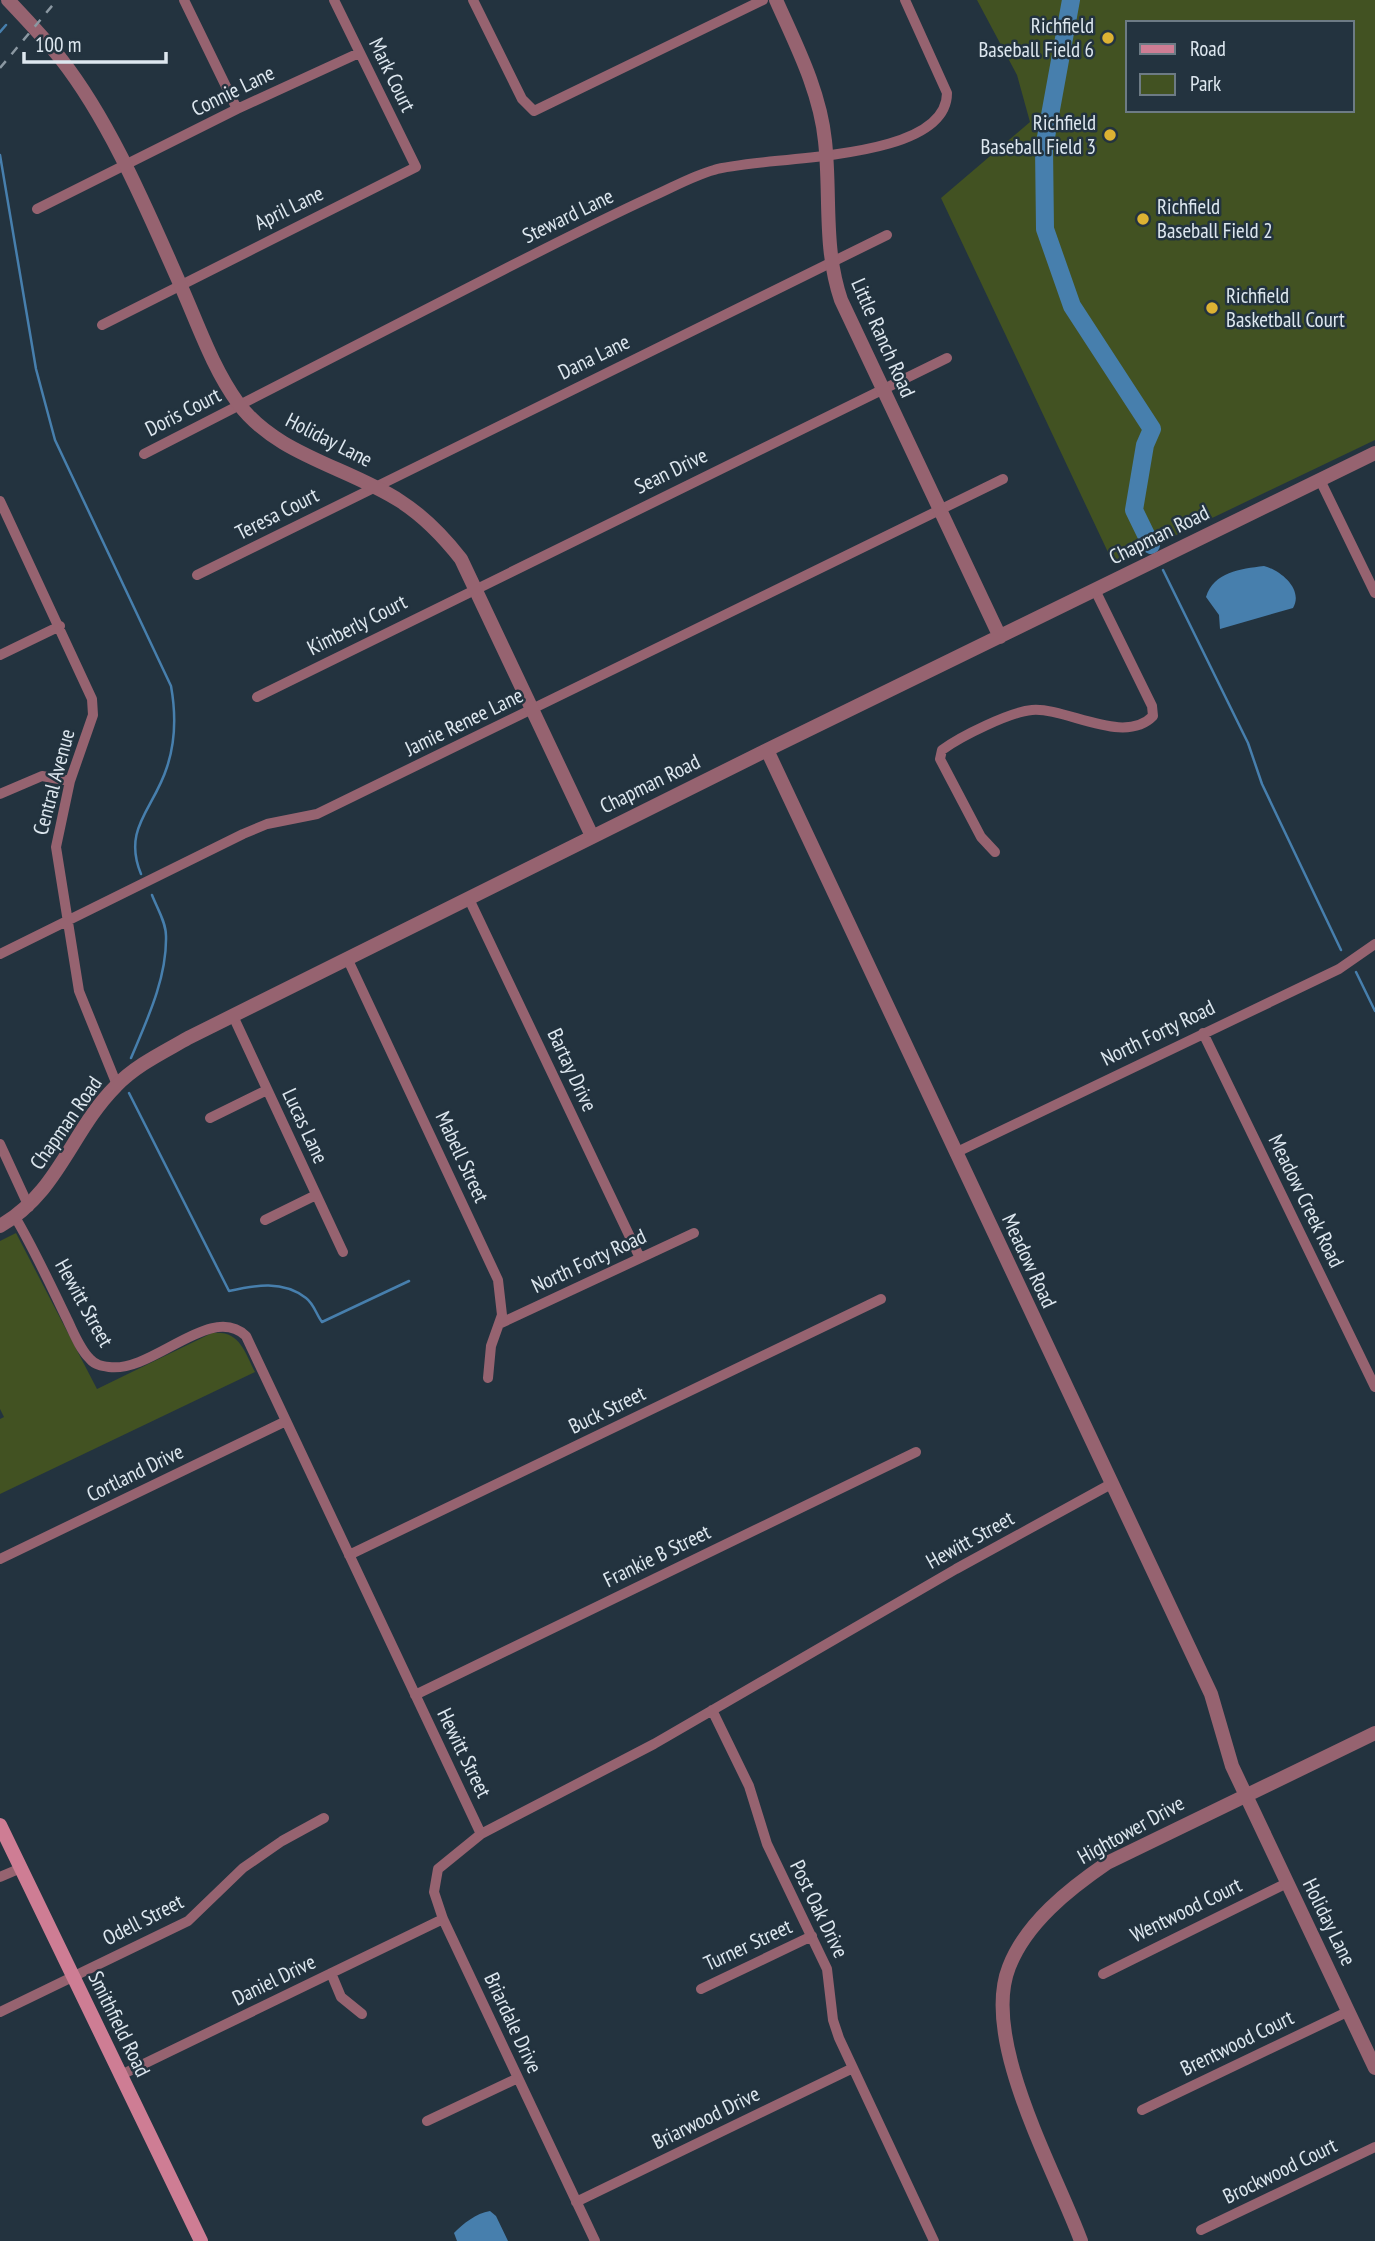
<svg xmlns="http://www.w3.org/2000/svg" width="1375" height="2241" viewBox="0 0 1375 2241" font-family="'PT Sans Narrow',sans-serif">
	<rect width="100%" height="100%" fill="#23333f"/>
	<path fill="#425222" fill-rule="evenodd" d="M977,0H1375V440L1114,565L941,198L1030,122L1017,75ZM1128,23H1352V110H1128Z
		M16,1233L97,1389L212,1333C239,1330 244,1350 255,1372L0,1494V1419L4,1417L0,1409V1241Z"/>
	<path fill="#477fad" d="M1264,566C1280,570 1304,589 1293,608L1220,629L1219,615L1206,597C1214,572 1240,569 1264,566Z
		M490,2211L496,2216L508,2241H457L454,2233C463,2224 476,2213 490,2211Z"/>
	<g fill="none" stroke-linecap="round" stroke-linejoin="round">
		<path stroke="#477fad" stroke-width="2.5" d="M0,32L6,25
			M0,155L36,369L55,440L171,686C176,714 176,740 167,767C154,809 122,828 141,874
			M1163,570L1248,743L1262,784L1341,950
			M1356,972L1375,1011
			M131,1058C147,1020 167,978 166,936C166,922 157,908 152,895
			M129,1093L229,1291C255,1285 283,1280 306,1298C314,1304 316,1314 322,1322L409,1281"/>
		<path stroke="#477fad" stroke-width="18" d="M1071,0L1044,148L1045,229L1072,306L1152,429L1145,445L1134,510L1151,545"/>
		<path stroke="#966370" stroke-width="10" d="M184,0L237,109
			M473,0L522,99L534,111L763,0
			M37,209L237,109L359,53
			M102,325L416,167L334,0
			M144,454C264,392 384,331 503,270C552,245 601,220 651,197C672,188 692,176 714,170C760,155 947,164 947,93L905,0
			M1320,480L1375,593
			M0,501L92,699L93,715L70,781L56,847L79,991L117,1085
			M197,575L887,235
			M0,655L60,626
			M257,697L947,358
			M0,794L42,776L70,781
			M995,852L981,837L940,759L942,750C961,736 1010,712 1032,710C1066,707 1124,746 1153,716L1152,706L1095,590
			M469,899L640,1258
			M0,954L243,834L267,824L317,814L1003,479
			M348,960L498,1280L502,1315L491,1346L488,1378
			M233,1016L343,1252
			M1203,1033L1375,1387
			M210,1118L267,1090
			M0,1144L29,1207
			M955,1153L1339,969L1375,944
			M15,1217C34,1249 50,1284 66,1317C73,1331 79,1348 90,1359C95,1365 102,1366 109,1367C153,1373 211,1302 246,1336L481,1834
			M265,1220L316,1195
			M499,1324L694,1233
			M349,1555L881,1299
			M0,1559L286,1421
			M415,1695L916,1452
			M712,1710L749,1786L767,1844L827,1969L833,2020L839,2038L934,2241
			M0,1877L21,1868
			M331,1973L341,1997L362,2014
			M1103,1974L1287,1883
			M701,1989L812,1936
			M0,2012L188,1921L243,1868L282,1841L324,1818
			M121,2075L443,1919
			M1142,2110L1349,2011
			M427,2121L518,2078
			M576,2202L853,2068
			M1201,2230L1375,2147
			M595,2241L443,1919L434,1892L438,1869L481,1834L654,1744L956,1569L1111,1484"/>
		<path stroke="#966370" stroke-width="14" d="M8,0C26,19 45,39 61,59C111,123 147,210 180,284C198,324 212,367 238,403C276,455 348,467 400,501C425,517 443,536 461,559L592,836
			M776,0C796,45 820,91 825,141C831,195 823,247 841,300L1000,637
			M767,750L1211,1694L1232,1766L1375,2068
			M0,1226C59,1192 71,1131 116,1086C136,1065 164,1052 188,1038L767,750L1375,453
			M1081,2241C1056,2172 980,2040 1009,1967C1026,1923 1069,1889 1107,1863L1375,1733"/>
		<path stroke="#ce7d94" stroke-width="14" d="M0,1825L201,2241"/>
		<path stroke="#8b98a2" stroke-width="2.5" stroke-dasharray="9 9" stroke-linecap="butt" d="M0,68L57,0"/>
	</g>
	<g fill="#dcb233" stroke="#23333f" stroke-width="2.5">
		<circle cx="1108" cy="38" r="7"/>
		<circle cx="1110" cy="135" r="7"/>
		<circle cx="1143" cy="219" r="7"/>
		<circle cx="1212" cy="308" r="7"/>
	</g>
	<g text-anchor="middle" stroke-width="5" stroke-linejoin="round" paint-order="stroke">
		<g font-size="21" fill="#dde7ef" stroke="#23333f" text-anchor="end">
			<text x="1094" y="33">Richfield<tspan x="1094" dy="24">Baseball Field 6</tspan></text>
			<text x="1096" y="130">Richfield<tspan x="1096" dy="24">Baseball Field 3</tspan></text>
			<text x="1157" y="214" text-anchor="start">Richfield<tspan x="1157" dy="24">Baseball Field 2</tspan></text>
			<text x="1226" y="303" text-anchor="start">Richfield<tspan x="1226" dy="24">Basketball Court</tspan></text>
		</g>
		<g font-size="21" fill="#dde7ef" stroke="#23333f">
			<text transform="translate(392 75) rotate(64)" y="7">Mark Court</text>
			<text transform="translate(233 91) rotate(-26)" y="7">Connie Lane</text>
			<text transform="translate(289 208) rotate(-26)" y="7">April Lane</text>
			<text transform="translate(568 216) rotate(-26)" y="7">Steward Lane</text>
			<text transform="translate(883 338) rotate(66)" y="7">Little Ranch Road</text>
			<text transform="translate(594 357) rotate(-26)" y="7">Dana Lane</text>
			<text transform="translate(183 412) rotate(-27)" y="7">Doris Court</text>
			<text transform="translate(329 440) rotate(27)" y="7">Holiday Lane</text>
			<text transform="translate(671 471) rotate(-26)" y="7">Sean Drive</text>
			<text transform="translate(277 514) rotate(-27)" y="7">Teresa Court</text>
			<text transform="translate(1159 535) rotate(-26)" y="7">Chapman Road</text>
			<text transform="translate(357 625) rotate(-27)" y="7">Kimberly Court</text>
			<text transform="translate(464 722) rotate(-26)" y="7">Jamie Renee Lane</text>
			<text transform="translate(54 782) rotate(-75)" y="7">Central Avenue</text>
			<text transform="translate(650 784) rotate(-26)" y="7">Chapman Road</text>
			<text transform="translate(1158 1033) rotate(-26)" y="7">North Forty Road</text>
			<text transform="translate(572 1070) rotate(65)" y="7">Bartay Drive</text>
			<text transform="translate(66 1123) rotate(-55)" y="7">Chapman Road</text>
			<text transform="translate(305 1126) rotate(65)" y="7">Lucas Lane</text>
			<text transform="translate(462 1157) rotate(65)" y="7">Mabell Street</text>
			<text transform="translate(1306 1201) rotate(64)" y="7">Meadow Creek Road</text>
			<text transform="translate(589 1261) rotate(-25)" y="7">North Forty Road</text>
			<text transform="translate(1029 1261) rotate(65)" y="7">Meadow Road</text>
			<text transform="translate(84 1303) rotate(61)" y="7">Hewitt Street</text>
			<text transform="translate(607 1410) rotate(-26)" y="7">Buck Street</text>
			<text transform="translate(135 1473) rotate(-26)" y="7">Cortland Drive</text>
			<text transform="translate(970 1540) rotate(-29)" y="7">Hewitt Street</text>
			<text transform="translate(657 1556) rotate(-26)" y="7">Frankie B Street</text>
			<text transform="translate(464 1753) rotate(64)" y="7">Hewitt Street</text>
			<text transform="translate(1131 1830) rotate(-29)" y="7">Hightower Drive</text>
			<text transform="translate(819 1909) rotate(64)" y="7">Post Oak Drive</text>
			<text transform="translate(1186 1910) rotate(-26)" y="7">Wentwood Court</text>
			<text transform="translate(143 1920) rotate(-27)" y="7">Odell Street</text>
			<text transform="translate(1329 1922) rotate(64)" y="7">Holiday Lane</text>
			<text transform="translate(748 1945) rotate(-25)" y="7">Turner Street</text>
			<text transform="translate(274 1980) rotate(-26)" y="7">Daniel Drive</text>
			<text transform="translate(513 2023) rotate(65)" y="7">Briardale Drive</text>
			<text transform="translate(119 2024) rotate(64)" y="7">Smithfield Road</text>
			<text transform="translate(1237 2043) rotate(-26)" y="7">Brentwood Court</text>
			<text transform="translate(706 2118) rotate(-26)" y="7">Briarwood Drive</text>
			<text transform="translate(1280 2171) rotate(-26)" y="7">Brockwood Court</text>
		</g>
	</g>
	<rect x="1126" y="21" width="228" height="91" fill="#23333f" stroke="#6d7b85" stroke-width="2"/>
	<rect x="1140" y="44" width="35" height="10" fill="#ce7d94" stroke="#6d7b85" stroke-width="2"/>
	<text x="1190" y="56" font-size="21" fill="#dde7ef">Road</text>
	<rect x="1140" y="74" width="35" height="21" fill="#425222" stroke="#6d7b85" stroke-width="2"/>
	<text x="1190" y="91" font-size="21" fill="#dde7ef">Park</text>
	<path d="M24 52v10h142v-10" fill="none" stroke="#dde7ef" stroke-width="3.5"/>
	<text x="35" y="52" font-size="21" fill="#dde7ef" stroke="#23333f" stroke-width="5" paint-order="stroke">100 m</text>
</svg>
